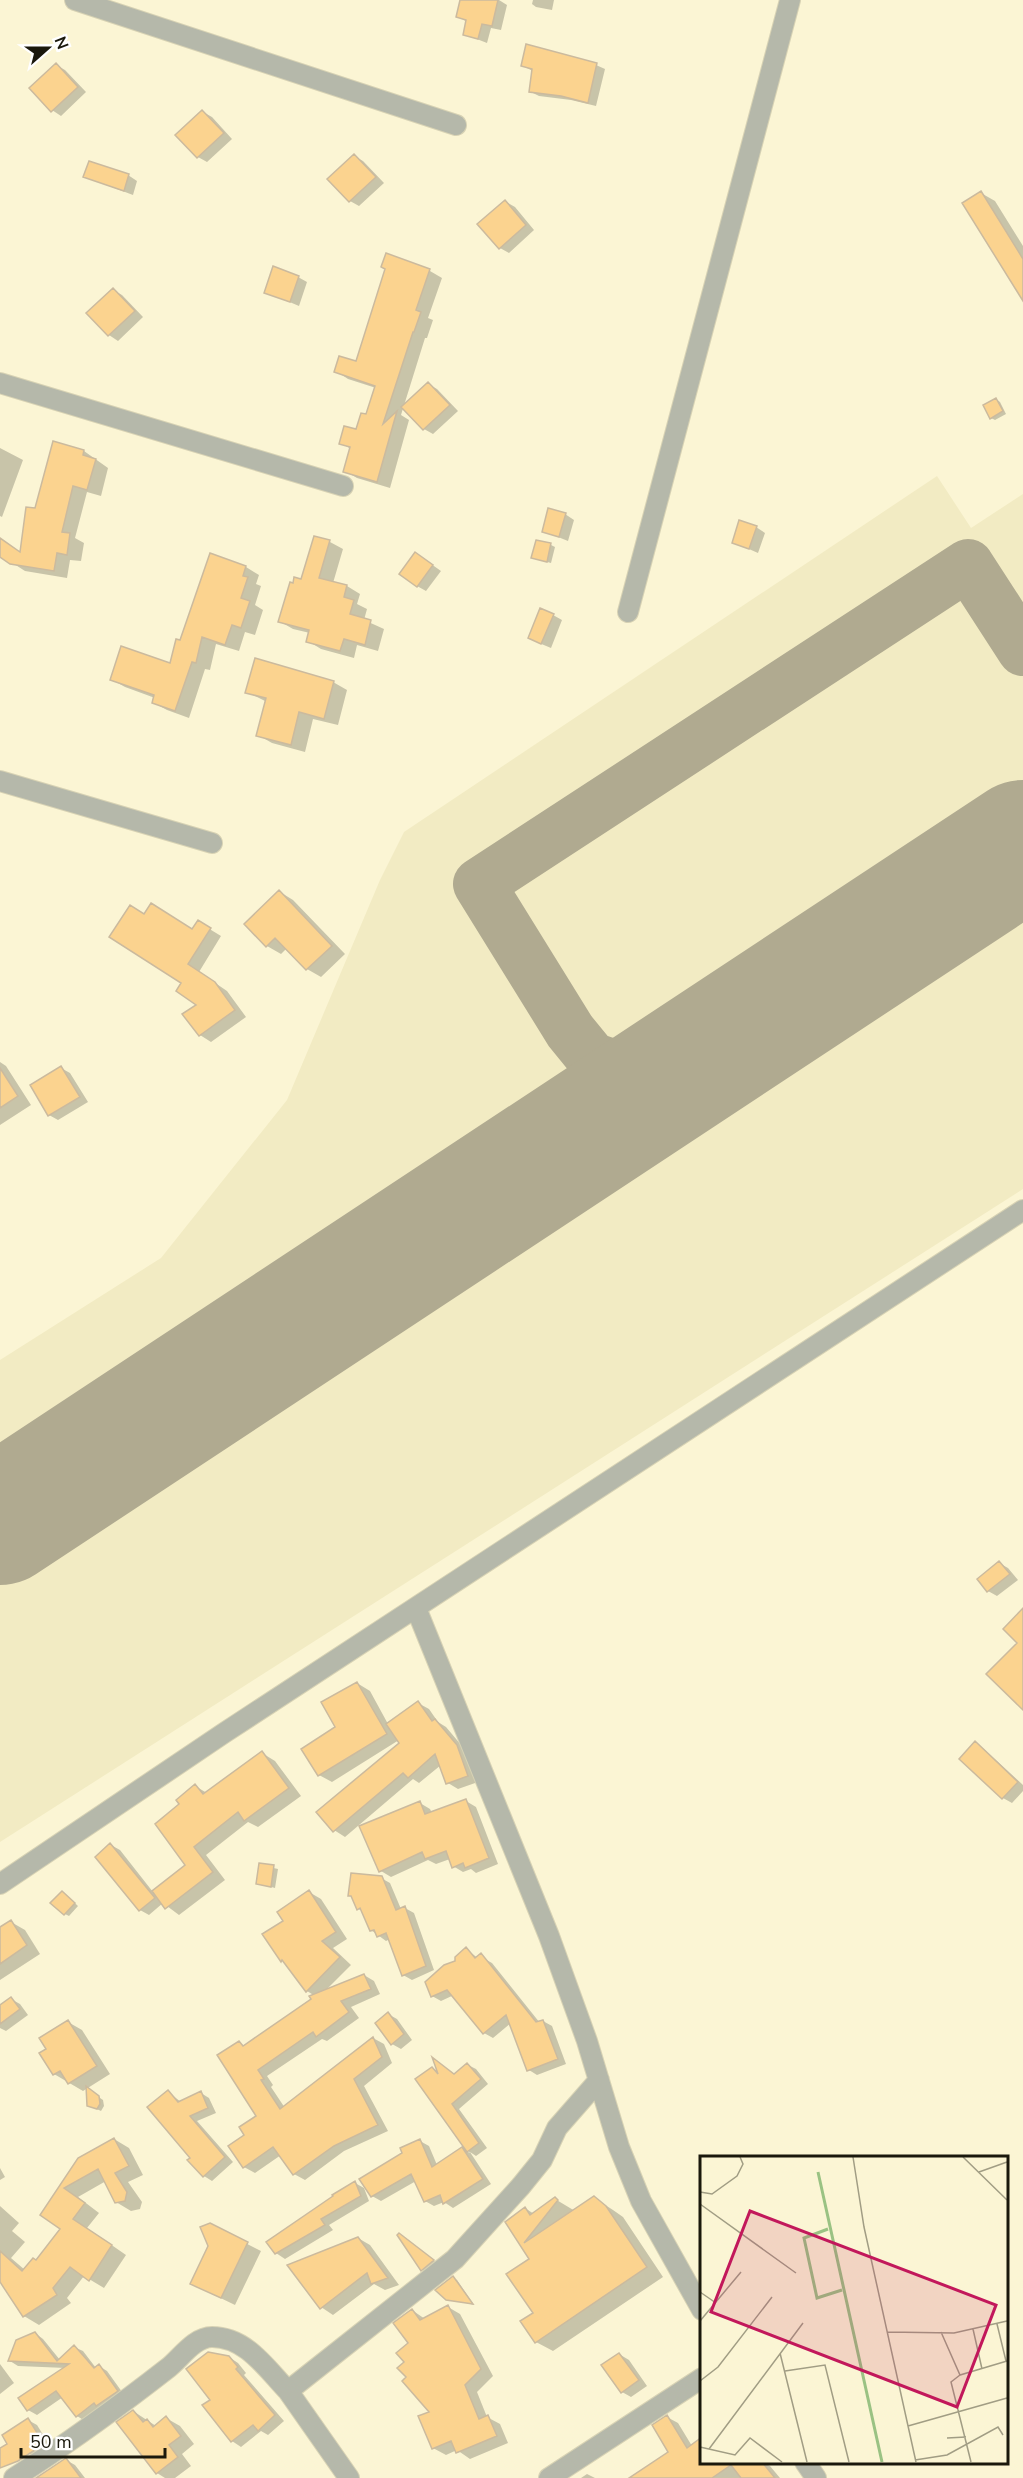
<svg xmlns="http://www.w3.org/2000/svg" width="1023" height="2478" viewBox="0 0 1023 2478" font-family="'Nunito Sans',sans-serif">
	<rect width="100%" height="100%" fill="#fbf5d4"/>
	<path fill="#f2ebc3" d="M937,476L971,528L1023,494V1189L0,1842V1360L161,1258L287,1100L380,880L404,832Z"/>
	<path fill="#0003" d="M462,0H499L507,5L501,30L491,28L487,43L464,34L467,22L458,16Z
		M533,0H554L552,10L536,7L532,4Z
		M56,65L65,70L86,92L61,116L52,110Z
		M596,65L605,69L596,106L571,100L539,96L531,92L533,71L523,66Z
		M203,112L212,117L232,139L207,162L198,157L177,135Z
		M354,156L363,161L384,183L359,206L350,201Z
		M128,175L137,181L133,195L85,177Z
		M981,193L995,201L1023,246V298Z
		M506,202L515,207L534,230L509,253L500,248Z
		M386,255L430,271L442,278L428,318L433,320L427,338H425L401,415L409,420L390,488L357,478L345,471L351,449L341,443L357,431L367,416L376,388L348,379L336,371L357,363L387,269Z
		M298,277L307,282L299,306L266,292Z
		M113,290L122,295L143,317L118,341L109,335L88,313Z
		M428,384L437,389L458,411L433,434L424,429L404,407Z
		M996,399L1000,402L1006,414L995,420L991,418Z
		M0,448L23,460L2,517L0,516Z
		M84,451L108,468L101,496L87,492L75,538L84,543L81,561L70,560L67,578L25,571L0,555V538L21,553L36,510Z
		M565,514L574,520L568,541L543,531Z
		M756,527L765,533L758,553L733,542Z
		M315,538L330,542L343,549L333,583L347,586L360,594L357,604L367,609L364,620L384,629L378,651L357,645L354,658L321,649L308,641L310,633L293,629L279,621L302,581Z
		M551,545L555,547L551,563L533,558Z
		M211,555L246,567L259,575L256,584L261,586L255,605L263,610L255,635L245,632L239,651L216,644L210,670L205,669L189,718L167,710L154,703L155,698L125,687L111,679L172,665Z
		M424,559L441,571L426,591L417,586Z
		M553,615L562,620L551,648L539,643Z
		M333,682L347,690L338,725L313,719L305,752L272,743L258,735L267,702L247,692Z
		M280,892L293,900L345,954L321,977L307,969L287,948L281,954L267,946Z
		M145,916L193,930L198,922L221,936L199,972L227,991L246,1017L211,1042L200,1035L198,1005Z
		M0,1062L6,1066L31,1105L0,1125Z
		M61,1068L70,1073L88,1102L58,1120L49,1115Z
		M999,1563L1008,1568L1018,1580L997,1596L988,1591L979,1579Z
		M357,1683L370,1691L388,1724L418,1703L429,1709L438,1722L446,1727L467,1752L478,1782L458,1789L448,1783L441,1765L419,1783L413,1779L345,1837L334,1830L401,1743L399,1740L332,1782L319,1775Z
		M975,1743L984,1749L1023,1785V1791L1012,1803L1003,1798Z
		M262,1753L275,1761L301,1796L258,1827L248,1822L206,1855L225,1880L179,1915L163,1903L149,1915L140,1910L111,1845L120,1850L153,1892L187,1865L195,1786L207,1793Z
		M466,1801L476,1807L498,1864L476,1873L471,1869L463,1872L453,1866L450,1859L436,1864L428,1860L391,1877L381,1871L420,1803L430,1809L432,1813Z
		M260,1865L278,1869L275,1888L257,1883Z
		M381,1878L390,1883L401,1909L405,1908L414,1913L434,1970L412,1980L403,1975L390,1939L386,1941L371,1930L363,1911L358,1909Z
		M309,1892L321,1899L347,1939L333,1948L351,1965L325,1991L364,1975L374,1981L380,1994L351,2007L359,2018L327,2041L322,2039L267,2076L273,2085L271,2087L285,2108L373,2038L384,2044L392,2063L364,2086L388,2131L344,2151L305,2180L294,2174L281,2155L255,2173L244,2167L246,2135L258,2117L239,2043L245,2046L315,1996L307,1991L286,1963L282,1960L285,1921Z
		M66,1895L78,1906L69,1916L65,1914Z
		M11,1922L25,1930L40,1954L0,1980V1929Z
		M466,1949L479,1959L483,1958L492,1963L540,2023L543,2021L552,2026L566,2064L537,2075L529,2070L511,2023L493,2038L484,2033L454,1995L441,2001L432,1996Z
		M11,1999L20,2004L28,2015L6,2031L0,2028V2006Z
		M388,2014L397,2019L412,2040L401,2049L392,2044Z
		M68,2022L82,2030L110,2074L83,2091L54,2074L48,2049Z
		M435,2060L455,2075L468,2065L476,2069L488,2084L459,2109L487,2148L476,2156L470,2152L491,2184L453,2208L444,2202L434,2206L425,2201L416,2181L381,2201L372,2196L361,2179L404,2154L420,2141L429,2146L437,2165L462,2149L470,2153L417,2079L432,2068L439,2072Z
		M87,2089L103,2100L104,2106L101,2111L88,2105Z
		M168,2092L181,2102L201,2093L209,2098L216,2113L197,2121L233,2162L212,2181L204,2176L192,2158Z
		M114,2139L129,2148L143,2175L128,2182L142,2202L140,2209L131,2211L116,2202L106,2181L78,2197L99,2213L87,2228L126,2255L104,2288L84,2276L67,2298L71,2303L39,2325L24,2316L0,2279V2206L19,2223L12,2231L25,2242L11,2258L25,2270L37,2261L62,2228L42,2215L79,2159Z
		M0,2168L5,2177L0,2180Z
		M355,2183L364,2188L369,2201L329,2225L333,2230L285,2259L276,2253Z
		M555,2199L575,2211L596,2199L613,2210L623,2217L663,2277L553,2351L536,2342L531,2259L510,2218L525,2208L534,2214Z
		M210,2225L261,2251L235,2305L206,2291Z
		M404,2237L437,2263L426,2272L422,2270Z
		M358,2238L370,2245L399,2285L385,2290L374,2284L333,2315L321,2307Z
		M453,2278L457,2280L474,2305L447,2298Z
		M448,2307L460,2314L493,2376L477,2392L487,2417L500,2424L508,2443L470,2459L457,2450L446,2455L433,2448L432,2412L408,2377L406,2362L412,2310L425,2319Z
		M35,2333L43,2339L60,2360L74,2347L83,2351L96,2368L99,2366L107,2371L125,2396L85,2421L77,2416L63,2397L37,2415L28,2410L66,2368L18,2366L10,2361Z
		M619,2354L629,2360L647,2386L631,2397L622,2392Z
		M229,2357L238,2363L246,2373L244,2375L284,2421L268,2435L261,2431L241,2447L232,2441L204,2406L212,2400Z
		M0,2364L14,2383L0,2394Z
		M133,2411L156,2426L166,2418L180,2426L194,2444L182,2454L191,2466L175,2478H165L157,2473L118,2423Z
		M667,2417L678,2423L692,2446L702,2439V2462H738L745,2472L758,2462H762L770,2466L780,2478H641L670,2452Z
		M28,2420L37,2425L52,2449L38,2459L29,2453Z
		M66,2460L75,2465L85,2478H39Z
		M587,2474L595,2478H581Z"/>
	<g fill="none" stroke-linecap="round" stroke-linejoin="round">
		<path stroke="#b0aa90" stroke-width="52" d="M633,1072L592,1058L570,1031L479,884L968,565L1023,650"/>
		<path stroke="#b0aa90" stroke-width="130" d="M0,1520L1023,845"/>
	</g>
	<path fill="#fbd38f" stroke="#cbba9e" stroke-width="1.5" d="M460,0H498L492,26L482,24L478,39L463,35L466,20L456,17Z
		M526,44L597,63L588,103L561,96L529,92L532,69L521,66Z
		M56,63L78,87L51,112L29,88Z
		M202,110L224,133L197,158L175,135Z
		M354,154L376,177L349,202L327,179Z
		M89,161L129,174L124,191L83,177Z
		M981,191L1023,259V301L962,203Z
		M505,200L526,225L499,249L477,224Z
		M386,253L430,269L416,310L421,312L414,332H413L383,424L397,411L377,482L343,472L350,447L339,444L344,426L356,429L361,413L366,414L375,386L334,372L339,356L356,361L385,269L381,267Z
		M273,266L299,276L290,302L264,293Z
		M113,288L135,311L108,336L86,313Z
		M428,382L450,405L423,430L401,407Z
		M996,398L1003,411L990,419L983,405Z
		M53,441L84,450L83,455L96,459L87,490L73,486L62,532L70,533L67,555L57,553L54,571L10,564L0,557V538L20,552L26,507L35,508Z
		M548,508L566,513L559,537L542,532Z
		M739,520L757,526L749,549L732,543Z
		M314,536L330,540L319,578L347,585L344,597L354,600L350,614L371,620L365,645L344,639L340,651L306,642L309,630L278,622L290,582L293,583L294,577L301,579Z
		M536,540L551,543L547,562L531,558Z
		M415,552L433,565L417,587L399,574Z
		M210,553L246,566L243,576L248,577L241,598L250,601L241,628L232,625L225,645L202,637L196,663L192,662L175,711L152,703L154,695L110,680L121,646L170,663L176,639L180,640Z
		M540,608L554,614L541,644L528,638Z
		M255,658L334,681L324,719L299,712L291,745L256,736L266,698L245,693Z
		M279,890L332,946L306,970L275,938L266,947L244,924Z
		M151,903L192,929L198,920L211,928L188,964L215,982L235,1010L199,1036L182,1014L196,1005L176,991L181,983L109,937L130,905L144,914Z
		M61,1066L80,1097L48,1116L30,1085Z
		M0,1068L18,1096L0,1108Z
		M999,1561L1010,1574L987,1592L977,1579Z
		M1023,1608V1710L986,1674L1017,1643L1003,1629Z
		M357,1682L387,1734L318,1776L301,1749L335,1727L321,1702Z
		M418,1701L432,1721L435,1719L457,1745L468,1776L446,1784L435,1754L408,1778L403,1773L333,1832L316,1812L399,1743L386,1724Z
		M975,1741L1018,1782L1002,1799L959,1759Z
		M262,1751L289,1788L244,1821L238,1812L194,1847L213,1872L165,1909L152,1891L185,1865L155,1824L179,1804L176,1800L195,1784L203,1794Z
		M466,1799L489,1858L465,1868L463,1863L452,1868L446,1851L425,1859L422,1852L379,1872L359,1826L420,1801L425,1814Z
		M110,1843L155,1898L139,1911L95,1857Z
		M259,1863L274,1865L271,1887L256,1884Z
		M351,1873L382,1876L396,1910L405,1906L426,1966L402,1976L386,1933L377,1937L374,1930L370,1931L360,1908L357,1910L351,1896H348Z
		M309,1890L336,1932L322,1941L340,1957L306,1992L282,1960L281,1962L262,1934L283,1921L277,1912Z
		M62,1891L75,1903L64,1915L50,1903Z
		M11,1920L27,1945L0,1964V1927Z
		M466,1947L475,1958L481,1953L536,2022L543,2020L558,2059L527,2071L506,2015L483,2034L447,1990L431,1997L425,1982L444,1965L455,1961V1957Z
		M364,1974L371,1989L341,2001L349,2012L316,2037L313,2032L258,2070L264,2079L261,2080L280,2109L373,2037L382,2057L354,2079L378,2125L334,2146L293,2175L273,2147L243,2168L228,2146L244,2135L239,2127L256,2116L217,2055L239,2041L243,2046L311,1999L309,1996Z
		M11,1997L20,2009L0,2024V2005Z
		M388,2012L404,2034L391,2045L375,2023Z
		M68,2020L97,2066L68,2084L60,2071L53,2075L39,2053L46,2049L39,2038Z
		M432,2057L454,2074L467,2063L481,2079L452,2104L479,2143L467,2152L415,2079L432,2067L438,2074Z
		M86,2086L99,2096L100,2104L97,2109L87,2106Z
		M168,2090L178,2102L201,2091L208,2108L190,2116L225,2157L203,2177L187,2160L190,2158L147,2107Z
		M114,2138L129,2166L115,2173L127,2192L125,2201L115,2203L98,2169L64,2188L85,2203L73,2219L112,2245L89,2281L70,2267L53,2288L57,2295L23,2317L0,2282V2251L22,2271L33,2258L36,2260L60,2229L40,2215L78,2158Z
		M420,2139L432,2167L462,2147L483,2179L443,2204L440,2195L424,2202L411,2174L371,2197L359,2179L402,2153L400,2148Z
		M355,2181L361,2196L321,2219L325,2225L275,2254L266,2242L333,2196L332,2195Z
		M594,2196L606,2206L647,2267L535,2343L520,2321L533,2313L506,2274L529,2259L505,2222L525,2207L530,2215L555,2197L558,2200L524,2243Z
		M210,2223L248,2242L221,2298L190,2284L208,2246L200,2227Z
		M399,2233L434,2260L421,2271L397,2235Z
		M358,2237L388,2278L371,2284L367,2273L320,2309L287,2265Z
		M453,2276L473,2304L446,2300L435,2290Z
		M448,2305L481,2369L465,2385L479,2419L488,2415L497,2436L456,2453L451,2441L432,2449L418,2416L429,2412L402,2381L406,2377L397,2368L404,2362L396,2353L408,2343L393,2323L412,2309L420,2320Z
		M35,2332L57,2361L74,2345L94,2368L99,2364L118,2391L96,2406L94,2403L76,2417L56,2391L27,2411L18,2398L69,2364L8,2361L16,2340Z
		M208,2352L229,2356L238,2367L236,2369L275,2415L258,2431L253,2425L231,2442L202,2405L210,2400L186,2369Z
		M619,2353L639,2380L621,2393L601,2365Z
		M133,2410L143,2422L147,2419L153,2427L166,2416L181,2436L169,2445L178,2457L156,2474L116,2422Z
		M667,2415L687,2448L702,2437V2462H762L775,2478H741L731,2465L712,2478H629L668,2452L652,2425Z
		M28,2418L44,2444L18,2461L0,2468V2448L7,2444L2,2435Z
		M66,2458L81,2478H36Z"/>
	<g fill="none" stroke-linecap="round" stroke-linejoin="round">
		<defs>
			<path id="minor" d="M75,0L456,125
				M0,383L343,486
				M628,612L790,0
				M0,781L212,843
				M416,1608L549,1936L587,2041L619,2147L641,2201L702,2310
				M0,1884L224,1733L1023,1210
				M805,2462L816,2478
				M14,2478C67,2444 118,2407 168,2368C180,2359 194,2337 212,2337C246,2337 266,2368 288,2391
				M349,2478L288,2391L455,2259L521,2186L542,2160L557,2128L599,2080
				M549,2478L702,2378"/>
		</defs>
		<use href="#minor" stroke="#d7d2b4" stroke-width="22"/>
		<use href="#minor" stroke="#b5b8aa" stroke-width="20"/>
	</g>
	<g transform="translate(700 2156)">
		<rect width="308" height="308" fill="#fbf5d4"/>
		<path fill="none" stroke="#9ac283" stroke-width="3" d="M118,16L182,306M128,73L104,82L117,142L142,134"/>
		<path fill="none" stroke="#a19d84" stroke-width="1.5" d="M153,1L164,71L216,306M263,1L307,44M279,16L307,6M0,36L12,38L37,20L43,8L40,1M0,48L96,117M0,136L16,147M0,165L41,116M297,168L306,205M273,173L282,213M187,176L254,177L307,165M241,176L260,219L307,205M80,197L107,306M85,215L125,209L149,306M260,219L251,226L271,306M0,225L18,211L72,141M208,270L307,242M247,282L266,281M0,291L35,299L50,282L82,306M9,293L103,167M215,304L247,299L298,271L303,279"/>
		<path fill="#c2185b" fill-opacity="0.15" stroke="#c2185b" stroke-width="3" d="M50,55L296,149L257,251L11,156Z"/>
		<rect width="308" height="308" fill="none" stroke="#1a180c" stroke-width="3"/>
	</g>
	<g transform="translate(48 48) rotate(69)" stroke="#ffffff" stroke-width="4.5" paint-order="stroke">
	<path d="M0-4.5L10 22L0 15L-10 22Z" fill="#1a180c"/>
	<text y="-9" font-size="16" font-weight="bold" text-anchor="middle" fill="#1a180c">N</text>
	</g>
	<path d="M21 2448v9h144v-9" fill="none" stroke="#1a180c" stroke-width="3"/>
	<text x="30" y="2448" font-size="18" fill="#1a180c" stroke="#ffffff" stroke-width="4.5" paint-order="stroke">50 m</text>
</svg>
